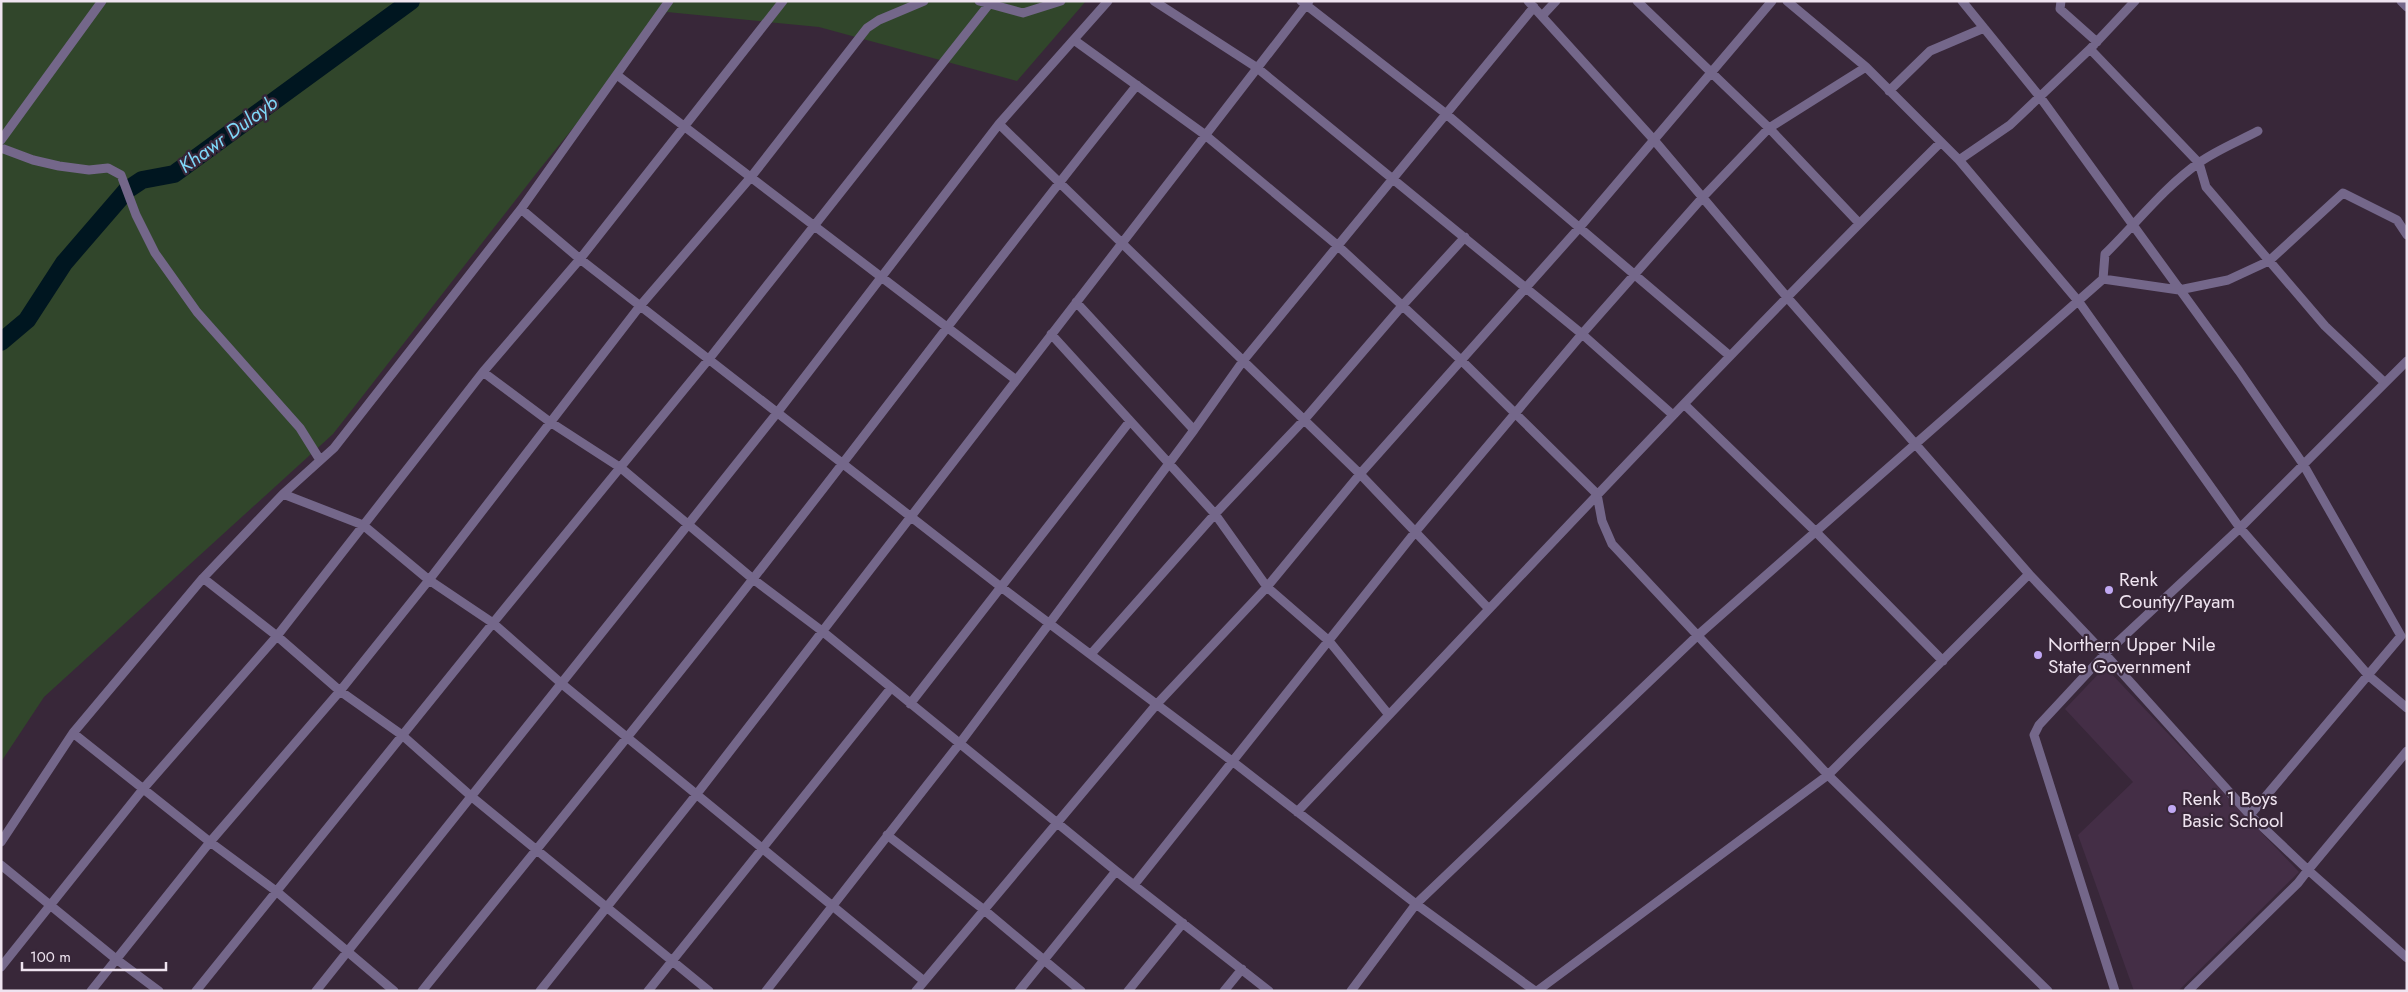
<svg xmlns="http://www.w3.org/2000/svg" width="2408" height="992" viewBox="0 0 2408 992" font-family="Jost,sans-serif">
	<rect width="100%" height="100%" fill="#382739"/>
	<path fill="#442e46" d="M2105,667L2299,872L2178,991H2134L2078,835L2133,782L2065,709Z"/>
	<path fill="#31462b" d="M1,1H1086L1017,81L819,27L667,12L539,170L333,434L44,697L1,762Z"/>
	<g fill="none" stroke-linecap="round" stroke-linejoin="round">
		<path stroke="#001620" stroke-width="18" d="M1,342L27,320L64,263L127,190L142,180L174,174L411,1"/>
		<path stroke="#74678a" stroke-width="9" d="M979,1L1023,13L1061,1
			M1154,1L1256,67L1582,334L1673,415
			M1301,1L1445,113L1730,356
			M1528,1L1654,140L1786,296L2029,574
			M1637,1L1769,128L1859,223
			M1787,1L1866,67L1959,160L2079,302L2240,528L2369,676L2407,708
			M1962,1L2040,97L2239,371L2303,464L2401,636L2250,815
			M2061,1L2060,9L2097,42
			M2401,1L2407,7
			M1542,16L1556,1
			M1074,40L1204,134L1337,245L1462,361L1597,494L1602,521L1612,544L1828,775L2048,991
			M2090,49L2199,163L2206,187L2325,326L2384,382
			M617,75L1016,380
			M1889,91L1930,51L1984,28
			M999,124L1360,474L1488,608
			M1,140L102,1
			M1,148L33,160L59,166L89,170L108,168L121,175L136,215L155,253L197,312L300,428L320,460
			M1959,160L2010,125L2090,49L2135,1
			M521,209L580,259L1001,587L1232,761L1416,904L1535,991
			M2103,279L2105,254C2136,224 2164,187 2200,162C2217,150 2239,141 2258,131
			M1076,302L1194,430
			M1051,334L1215,514L1267,587L1329,641L1389,715
			M483,372L550,422L621,468L753,579L822,631L1116,871L1269,991
			M1684,404L1815,531L1943,661
			M283,494L363,525L429,580L493,623L562,684L924,981
			M203,578L277,636L340,691L402,735L472,797L709,991
			M1091,654L1215,514L1304,420L1402,306L1465,237
			M910,704L1130,421
			M73,733L210,842L276,891L394,991
			M2407,751L2308,870L2407,958
			M1297,812C1510,588 1720,361 1940,143
			M887,835L983,909L1081,991
			M1,842L73,733L203,578L283,494L334,448L521,209L669,1
			M1,865L116,959L159,991
			M1134,885L1416,531L1582,334L1703,197L1769,128L1866,67
			M1,967L143,789L277,636L483,372L580,259L783,1
			M91,991L210,842L340,691L429,580L640,306L751,177L867,28L879,20L924,1
			M196,991L493,623L709,359L990,3
			M316,991L777,413L999,124L1108,1
			M422,991C534,852 647,715 756,575C884,412 1007,246 1137,85
			M540,991L696,795L1309,1
			M648,991L891,688
			M766,991L960,743L1194,430L1243,361L1534,7
			M916,991L1156,705L1267,587L1360,474L1579,228L1772,1
			M1019,991L1116,871
			M1128,991L1183,923
			M1224,991L1242,969
			M1351,991L1416,904L1697,636L2103,279L2179,290L2228,280L2269,261L2343,193L2397,220L2407,235
			M1537,991L1828,775L2029,574L2105,654L2240,528L2407,361
			M2115,991L2034,735L2039,725L2105,654L2250,815L2308,870L2298,883L2188,991"/>
	</g>
	<g fill="#c0a8f3" stroke="#382739" stroke-width="2">
		<circle cx="2109" cy="590" r="5"/>
		<circle cx="2038" cy="655" r="5"/>
		<circle cx="2172" cy="809" r="5"/>
	</g>
	<g text-anchor="middle" stroke-width="4.5" stroke-linejoin="round" paint-order="stroke">
		<g font-size="19" fill="#efe4f0" stroke="#382739" text-anchor="start">
			<text x="2119" y="586">Renk<tspan x="2119" dy="22">County/Payam</tspan></text>
			<text x="2048" y="651">Northern Upper Nile<tspan x="2048" dy="22">State Government</tspan></text>
			<text x="2182" y="805">Renk 1 Boys<tspan x="2182" dy="22">Basic School</tspan></text>
		</g>
		<g font-size="20" font-style="italic" fill="#7fd7f8" stroke="#382739">
			<text transform="translate(228 134) rotate(-36)" y="7">Khawr Dulayb</text>
		</g>
	</g>
	<rect width="2408" height="992" fill="none" stroke="#efe4f0" stroke-width="5"/>
	<path d="M22 962v8h144v-8" fill="none" stroke="#efe4f0" stroke-width="2.5"/>
	<text x="30" y="962" font-size="15" fill="#efe4f0" stroke="#382739" stroke-width="4" paint-order="stroke">100 m</text>
</svg>
